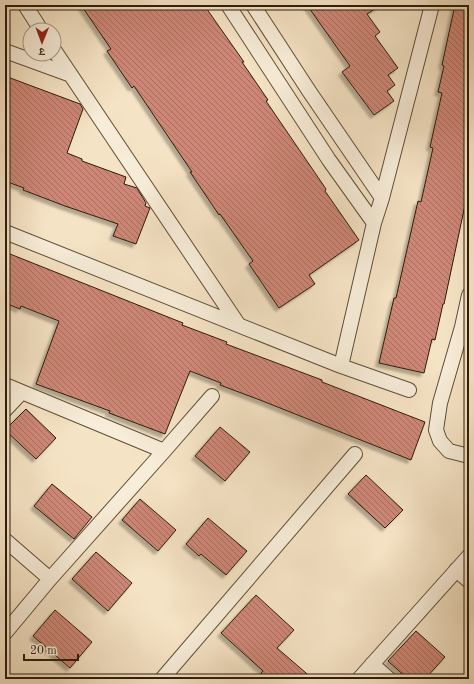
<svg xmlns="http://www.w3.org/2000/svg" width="474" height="684" viewBox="0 0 474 684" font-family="'Old Standard TT','Noto Serif Devanagari',serif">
	<defs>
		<pattern id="building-back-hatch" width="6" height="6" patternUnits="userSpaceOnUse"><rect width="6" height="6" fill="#ce8777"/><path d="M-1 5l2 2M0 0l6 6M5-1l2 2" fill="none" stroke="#a76e60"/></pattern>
		<filter id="shadow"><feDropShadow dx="-3.5" dy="3.5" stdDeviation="1" flood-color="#0004"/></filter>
	</defs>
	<rect width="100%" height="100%" fill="#f5e3c5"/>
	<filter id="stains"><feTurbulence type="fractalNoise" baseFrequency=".005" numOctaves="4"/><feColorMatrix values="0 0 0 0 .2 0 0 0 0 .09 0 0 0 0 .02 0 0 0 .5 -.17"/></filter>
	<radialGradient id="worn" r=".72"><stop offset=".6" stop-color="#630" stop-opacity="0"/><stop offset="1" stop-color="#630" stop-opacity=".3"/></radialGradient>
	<path fill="url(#building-back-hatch)" stroke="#2c1d0a" filter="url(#shadow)" d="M81,5H204L244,62H242L268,100L266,101L326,189L325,191L359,240L309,275L315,284L279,308L249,264L253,261L220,214L219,215L190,172H192L134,86L132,88L107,51L111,49Z
		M307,5H381L367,14L380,32L375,36L398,68L388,75L395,85L387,91L394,101L374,115L342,72L350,66Z
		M455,5H469V206L465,205L444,304H443L435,340L432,339L424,373L379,363L394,298H396L418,201L421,202L433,148L430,147L442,93L438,92L444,66L442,65Z
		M5,76L80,104L83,109L67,153L82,159V161L126,177L124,184L137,188L146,203L145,206L150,208L136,244L113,236L118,224L65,206L23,190L24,188L5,181Z
		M5,252L183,323L182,325L227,342L226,344L322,380V382L425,422L411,460L260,400L220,385L221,383L190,371L165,434L109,413L110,411L36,384L59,321L21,306L20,309L5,303Z
		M26,409L56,438L36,459L5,430Z
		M220,427L250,452L225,481L195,456Z
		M366,475L403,510L385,528L348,494Z
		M52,484L92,517L74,539L34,506Z
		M140,499L176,530L158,551L122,520Z
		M208,518L247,551L226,575L201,554L199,556L186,544Z
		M96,552L132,583L108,611L72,579Z
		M256,595L294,630L277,648L313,679H268L261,673L263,671L221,633Z
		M55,610L92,642L70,668L33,636Z
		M416,631L445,657L425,679H408L388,661Z"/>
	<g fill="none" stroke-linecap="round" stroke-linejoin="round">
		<defs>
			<path id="street" d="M25,5L41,30
				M228,5L329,160L374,223
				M253,5L309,91L382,198
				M54,50L238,324
				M5,51L71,75
				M5,232L341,366L409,390
				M469,295L462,327L440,403L436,430L440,441L449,451L469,456
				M341,366L374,223L382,198L432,5
				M5,385L164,451
				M5,410L22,392
				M5,540L50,579
				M456,570L469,581
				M5,633L50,579L164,451L212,396
				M372,664L389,679
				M162,679L355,454
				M359,679L469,556"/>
		</defs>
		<use href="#street" stroke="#5e4e39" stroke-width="16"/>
		<use href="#street" stroke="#f8edd9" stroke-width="14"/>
	</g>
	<rect width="474" height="684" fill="none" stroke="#f5e3c5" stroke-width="20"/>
	<rect x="6" y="6" width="462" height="672" fill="none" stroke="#2c1d0a" stroke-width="2"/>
	<rect x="10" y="10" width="454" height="664" fill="none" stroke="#2c1d0a"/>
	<g transform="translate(42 42) rotate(181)"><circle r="19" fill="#f8edd9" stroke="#a69a86"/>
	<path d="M0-3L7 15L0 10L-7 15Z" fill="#8f2418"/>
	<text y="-6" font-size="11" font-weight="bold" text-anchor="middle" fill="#2c1d0a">उ</text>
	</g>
	<path d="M24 654v6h54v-6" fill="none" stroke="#2c1d0a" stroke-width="2"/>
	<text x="30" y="654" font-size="12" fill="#2c1d0a" stroke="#f8edd9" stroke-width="3" paint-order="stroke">20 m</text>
	<rect width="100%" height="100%" filter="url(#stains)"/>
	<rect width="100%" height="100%" fill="url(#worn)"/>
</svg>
